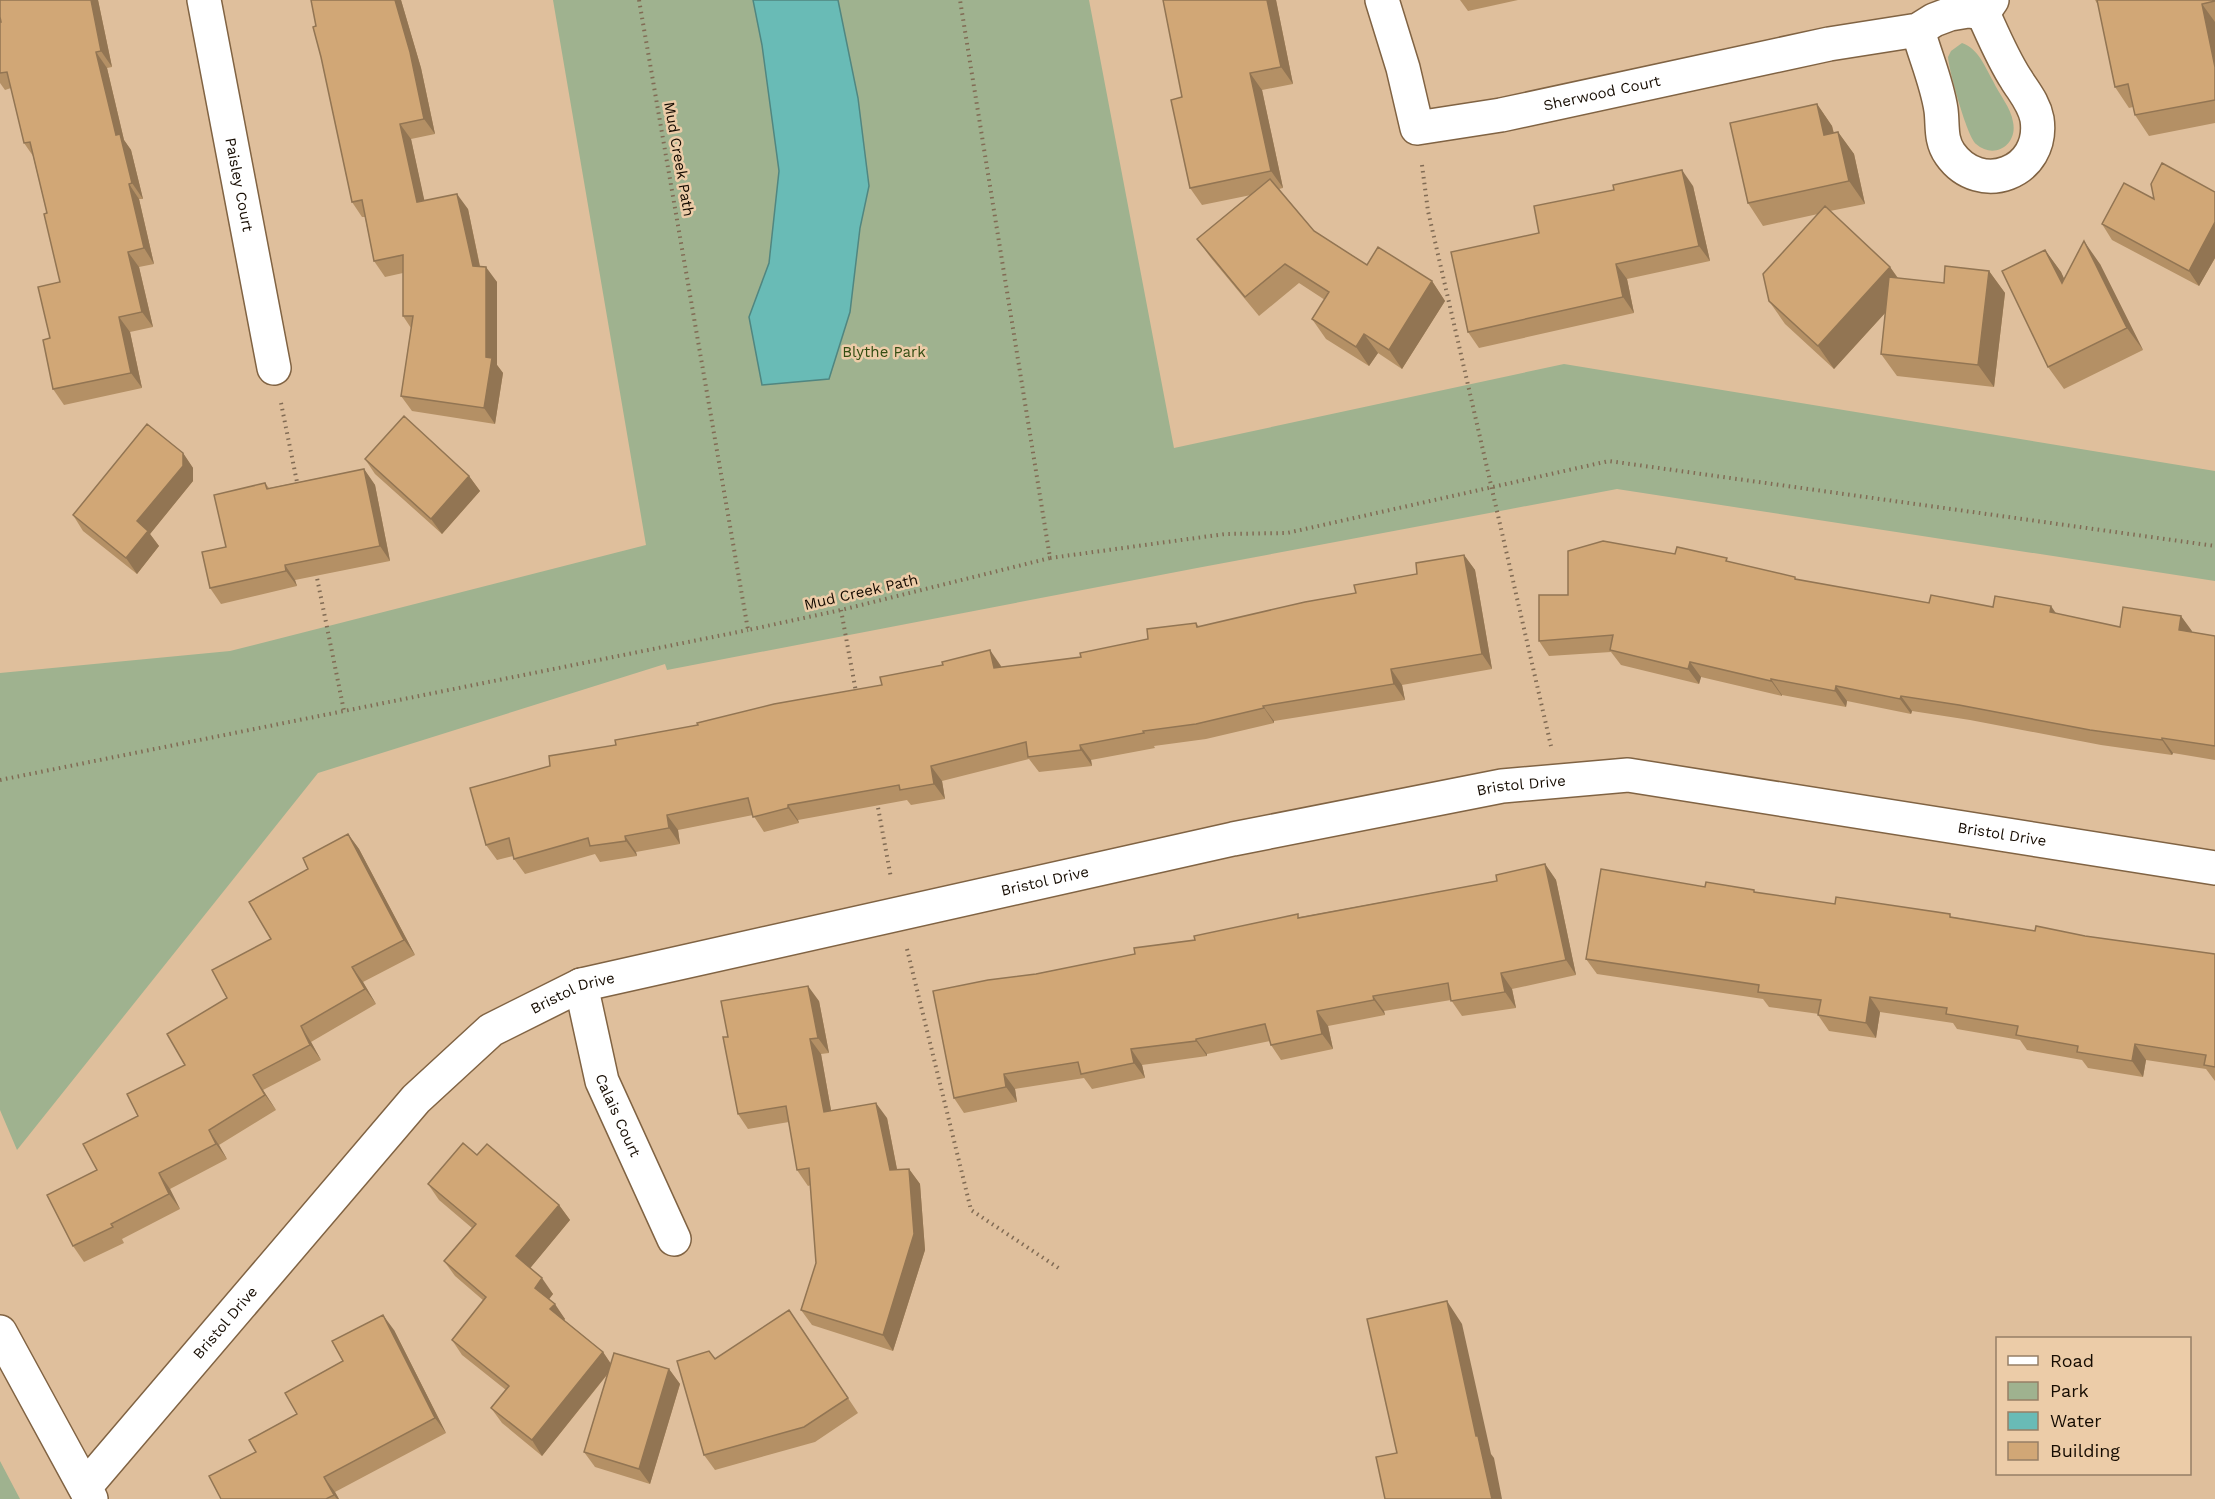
<svg xmlns="http://www.w3.org/2000/svg" width="2215" height="1499" viewBox="0 0 2215 1499" font-family="'Work Sans',sans-serif">
	<rect width="100%" height="100%" fill="#dfbf9c"/>
	<path fill="#9fb28f" d="M553,0H1089L1174,448L1564,364L2215,471V581L1617,489L1197,568L667,670L665,664L318,773L17,1150L0,1110V673L230,651L646,545Z
		M1962,43C1979,49 1985,67 1993,81C1999,94 2011,108 2013,122C2018,145 1994,160 1976,144C1967,136 1949,71 1948,57L1951,51Z
		M0,1461L20,1499H0Z"/>
	<path fill="#69bbb6" stroke="#508680" stroke-width="1.5" d="M753,0H838L858,98L869,186L860,228L850,312L829,379L762,385L749,317L769,263L779,171L762,45Z"/>
	<g fill="none" stroke-linecap="round" stroke-linejoin="round">
		<defs>
			<g id="minor">
				<path id="s1" d="M204,0L274,368"/>
				<path id="s2" d="M1382,0L1403,68L1417,128L1501,115L1829,44L1918,30L1934,20L1950,14L1968,11L1983,13L1992,0"/>
				<path d="M1918,30C1925,56 1937,83 1941,110C1943,125 1940,140 1950,154C1980,197 2045,173 2037,119C2034,103 2024,92 2016,79C2003,59 1993,35 1983,13"/>
				<path id="s3" d="M581,985L602,1081L674,1239"/>
				<path id="s4" d="M85,1487L416,1099L491,1030L581,985L1233,839L1502,786L1628,775L2215,868"/>
			</g>
			<path id="tertiary" d="M0,1332L91,1499"/>
		</defs>
		<use href="#minor" stroke="#806343" stroke-width="36"/>
		<use href="#tertiary" stroke="#806343" stroke-width="36"/>
		<path stroke="#816b54" stroke-width="4" stroke-dasharray="1.5 4.5" stroke-linecap="butt" d="M639,0L748,630L841,610L1050,558L960,0
			M1422,165L1428,211L1551,746
			M281,403L298,487
			M1050,558L1225,534L1287,533L1609,461L2215,546
			M316,573L344,711
			M841,610L856,692
			M0,780L748,630
			M877,802L891,878
			M907,949L971,1210L1060,1269"/>
		<use href="#minor" stroke="#fff" stroke-width="33"/>
		<use href="#tertiary" stroke="#fff" stroke-width="33"/>
	</g>
	<path fill="#b49065" d="M98,0L112,67L107,68L124,140L131,150L143,199H139L154,264L139,267L153,327L130,332L142,388L64,405L53,389L50,338L60,282L47,213L33,156L24,143L11,88L5,90L0,83V22Z
		M311,0H401L421,68L435,134L411,139L424,200L468,209L480,266L497,282V365L503,373L495,424L412,411L401,396L411,328L403,316V273L385,277L374,261L365,217H362L352,202Z
		M1163,0H1276L1293,84L1262,90L1283,188L1279,189L1314,231L1367,265L1432,281L1445,301L1402,369L1378,353L1369,366L1326,339L1312,319L1325,300L1299,283L1259,316L1211,258L1197,239L1251,195L1202,205L1190,188L1182,97Z
		M1460,0H1518L1468,11Z
		M2095,0H2215V123L2149,136L2135,115L2133,107L2129,108L2115,87L2098,5Z
		M1817,104L1832,126L1834,133L1838,132L1854,154L1865,204L1830,211L1890,267L1898,278L1944,283L1989,271L2005,293L1994,387L1897,376L1881,354L1886,312L1834,369L1785,324L1769,301L1818,214L1763,226L1748,203Z
		M1693,186L1710,261L1627,279L1634,313L1479,348L1468,332Z
		M2215,192V258L2199,286L2112,240L2102,224Z
		M2045,250L2061,272L2064,279L2100,264L2143,350L2064,389L2048,367Z
		M183,453L193,468V481L150,534L159,546L137,574L83,531L73,515Z
		M365,459L469,476L480,491L442,534L375,474Z
		M364,469L375,485L390,561L295,580L297,586L221,604L210,588L226,547L265,483L269,488Z
		M1675,554L1730,562L1797,580L1929,603L1993,607L2056,614L2120,627L2181,616L2191,632L2215,636V760L2173,753L2172,755L2101,745L1970,720L1912,711L1911,714L1847,701L1846,707L1782,695V696L1701,677L1699,684L1621,665L1611,652L1549,656L1539,641Z
		M1464,555L1475,570L1492,669L1402,685L1405,700L1274,721V723L1206,739L1154,746L1155,748L1091,760L1092,766L1039,772L1029,759L942,781L945,799L911,805L907,800L798,820L799,823L764,832L753,815L678,830L680,844L636,852L637,856L600,862L595,854L525,874L514,859L513,856L497,860L486,845L550,766L616,745L698,725L1001,666V667L1081,657L1148,639L1196,623L1199,627L1356,593L1417,574Z
		M348,834L359,849L415,955L363,982L376,1004L311,1042L321,1060L263,1090L276,1110L219,1145L227,1159L170,1189L180,1209L122,1239L124,1243L84,1262L73,1246L97,1170L138,1116L185,1065L227,998L271,939L308,869Z
		M1545,864L1556,880L1576,975L1512,989L1516,1008L1462,1016L1451,1000L1384,1011L1385,1015L1328,1026L1333,1049L1281,1060L1271,1045L1270,1041L1207,1054V1056L1142,1065L1145,1078L1092,1089L1084,1078L1015,1089L1017,1102L964,1113L954,1098L1036,974L1135,954L1300,917L1497,881Z
		M1756,893L1835,904L1953,917L2035,931L2085,936L2215,954V1081L2206,1069L2146,1060L2143,1077L2088,1068L2082,1060L2027,1050L2020,1040L1957,1029L1953,1023L1880,1012L1876,1038L1829,1031L1818,1015L1819,1014L1769,1007L1763,999L1597,974L1586,959Z
		M819,1001L829,1053L821,1054L831,1110L887,1118L897,1169H909L920,1184L925,1250L893,1351L812,1325L801,1310L816,1263L811,1185L808,1186L797,1170L789,1122L748,1129L738,1114L728,1037Z
		M477,1155L559,1205L570,1220L530,1268L553,1294L549,1299L565,1319L564,1320L603,1352L611,1364L669,1369L680,1384L650,1484L595,1467L584,1452L607,1375L542,1456L502,1423L491,1408L506,1390L462,1355L452,1340L484,1301L455,1276L444,1261L472,1228L439,1200L428,1184Z
		M800,1326L858,1413L815,1442L715,1470L704,1455L715,1359Z
		M394,1330L446,1433L335,1492L339,1499H221L256,1452L297,1414L343,1361Z"/>
	<path fill="#927553" d="M91,0H98L112,67L101,51Z
		M395,0H401L421,68L435,134L424,119Z
		M1267,0H1276L1293,84L1281,67Z
		M2202,4L2215,22V67Z
		M96,52L107,68L124,140L131,150L143,199L132,183L116,135Z
		M1250,73L1262,90L1283,188L1271,171Z
		M1817,104L1832,126L1839,157L1824,135Z
		M400,124L411,139L428,217L417,202Z
		M1838,132L1854,154L1865,204L1849,181Z
		M1682,170L1693,186L1710,261L1699,246Z
		M129,184L139,199L154,264L144,248Z
		M457,194L468,209L483,282L473,266Z
		M2215,222V258L2199,286L2189,271Z
		M2084,241L2100,264L2143,350L2127,328Z
		M2045,250L2061,272L2077,306L2062,283Z
		M128,252L139,267L153,327L142,312Z
		M1616,264L1627,279L1634,313L1623,297Z
		M486,267L497,282V365L503,373L495,424L484,408L486,357Z
		M1890,267L1906,290L1834,369L1818,346Z
		M1989,271L2005,293L1994,387L1978,365Z
		M1432,281L1445,301L1402,369L1389,350Z
		M119,317L130,332L142,388L131,373Z
		M1364,334L1378,353L1369,366L1356,347Z
		M183,453L193,468V481L150,534L159,546L137,574L126,558L137,521Z
		M364,469L375,485L390,561L380,546Z
		M469,476L480,491L442,534L431,519Z
		M1464,555L1475,570L1492,669L1482,654Z
		M285,565L295,580L297,586L286,571Z
		M2051,606L2062,622L2050,612Z
		M2181,616L2192,631L2189,645L2179,630Z
		M990,650L1001,666L1005,683L994,668Z
		M1690,662L1701,677L1699,684L1688,669Z
		M1391,669L1402,685L1405,700L1394,684Z
		M1771,679L1782,695V696L1771,681Z
		M1836,686L1847,701L1846,707L1835,691Z
		M1901,696L1912,711L1911,714L1900,699Z
		M1263,706L1274,721V723L1264,708Z
		M2162,738L2173,753L2172,755L2162,740Z
		M1080,745L1091,760L1092,766L1081,750Z
		M931,766L942,781L945,799L934,784Z
		M788,805L798,820L799,823L788,808Z
		M667,815L678,830L680,844L669,828Z
		M348,834L359,849L415,955L404,940Z
		M625,836L636,852L637,856L626,841Z
		M1545,864L1556,880L1576,975L1566,960Z
		M352,967L363,982L376,1004L365,989Z
		M1501,973L1512,989L1516,1008L1505,992Z
		M808,986L819,1001L829,1053L818,1038Z
		M1373,996L1384,1011L1385,1015L1374,1000Z
		M1870,997L1880,1012L1876,1038L1866,1023Z
		M1317,1011L1328,1026L1333,1049L1322,1034Z
		M301,1026L311,1042L321,1060L310,1045Z
		M810,1039L821,1054L834,1127L824,1112Z
		M1196,1039L1207,1054V1056L1196,1041Z
		M2135,1044L2146,1060L2143,1077L2132,1061Z
		M1131,1049L1142,1065L1145,1078L1134,1063Z
		M1004,1074L1015,1089L1017,1102L1006,1087Z
		M253,1075L263,1090L276,1110L265,1095Z
		M876,1103L887,1118L900,1185L890,1170Z
		M209,1130L219,1145L227,1159L216,1144Z
		M909,1169L920,1184L925,1250L893,1351L883,1335Z
		M159,1173L170,1189L180,1209L169,1194Z
		M559,1205L570,1220L527,1272L516,1256Z
		M542,1278L553,1294L546,1303L535,1288Z
		M1447,1301L1462,1324L1491,1454L1494,1458L1502,1499H1492L1476,1436Z
		M555,1304L565,1319L561,1324L550,1309Z
		M383,1315L394,1330L446,1433L435,1418Z
		M603,1352L613,1367L542,1456L532,1440Z
		M669,1369L680,1384L650,1484L639,1469Z
		M324,1477L335,1492L339,1499H337L334,1495Z"/>
	<path fill="#d1a776" stroke="#927553" stroke-width="1.5" d="M0,0H91L101,51L96,52L116,135L120,134L132,183L129,184L144,248L128,252L142,312L119,317L131,373L53,389L43,340L50,338L38,287L60,282L44,214L47,213L30,142L24,143L7,72L0,73V22H1L0,17Z
		M311,0H395L410,52L424,119L400,124L417,202L457,194L473,266L486,267V357L492,358L484,408L401,396L413,316H403V255L374,261L362,200L352,202L321,57L313,27L316,26Z
		M1163,0H1267L1281,67L1250,73L1271,171L1190,188L1171,100L1182,97Z
		M2097,0H2215V1L2202,4L2215,67V100L2135,115L2128,84L2115,87Z
		M1817,104L1824,135L1838,132L1849,181L1748,203L1730,123Z
		M2162,163L2215,192V222L2189,271L2102,224L2124,183L2154,199L2151,184Z
		M1682,170L1699,246L1616,264L1623,297L1468,332L1451,252L1539,233L1534,206L1614,190L1613,185Z
		M1270,179L1314,231L1367,265L1378,247L1432,281L1389,350L1364,334L1356,347L1312,319L1329,292L1285,264L1245,297L1197,239Z
		M1825,206L1890,267L1818,346L1769,301L1763,274Z
		M2084,241L2127,328L2048,367L2002,271L2045,250L2062,283Z
		M1945,266L1989,271L1978,365L1881,354L1889,277L1944,283Z
		M404,416L469,476L431,519L365,459Z
		M147,424L183,453V466L137,521L148,531L126,558L73,515Z
		M364,469L380,546L285,565L286,571L210,588L202,552L226,547L214,495L265,483L267,489Z
		M1603,541L1675,554L1677,547L1727,558L1726,561L1795,577V579L1929,603L1931,595L1993,607L1995,596L2051,606L2050,612L2120,627L2123,607L2181,616L2179,630L2215,636V746L2162,738V740L2090,730L1959,705L1901,696L1900,699L1836,686L1835,691L1771,679V681L1690,662L1688,669L1610,650L1613,635L1539,641V595H1568V551Z
		M1464,555L1482,654L1391,669L1394,684L1263,706L1264,708L1196,724L1143,731L1144,733L1080,745L1081,750L1028,757L1026,742L931,766L934,784L900,790L899,785L788,805V808L753,817L748,798L667,815L669,828L625,836L626,841L590,846L588,838L514,859L509,838L486,845L470,788L550,766L549,756L616,745L615,740L698,725L697,723L774,704L882,685L880,677L943,665L942,662L990,650L994,668L1081,657L1080,653L1148,639L1147,629L1196,623L1197,627L1305,602L1356,593L1354,585L1417,574L1416,563Z
		M348,834L404,940L352,967L365,989L301,1026L310,1045L253,1075L265,1095L209,1130L216,1144L159,1173L169,1194L111,1224L113,1227L73,1246L47,1195L97,1170L83,1144L138,1116L127,1094L185,1065L167,1034L227,998L212,970L271,939L249,902L308,869L303,858Z
		M1545,864L1566,960L1501,973L1505,992L1451,1001L1448,983L1373,996L1374,1000L1317,1011L1322,1034L1271,1045L1265,1024L1196,1039V1041L1131,1049L1134,1063L1081,1074L1078,1062L1004,1074L1006,1087L954,1098L933,991L988,980L1036,974L1135,954L1134,948L1195,940L1194,936L1298,914V918L1497,881L1496,875Z
		M1601,869L1705,887L1706,882L1754,890V892L1835,904L1836,897L1950,914V917L2035,931L2036,926L2085,936L2215,954V1067L2204,1065L2206,1055L2135,1044L2132,1061L2077,1052L2078,1046L2016,1035L2018,1026L1946,1014L1947,1008L1870,997L1866,1023L1818,1015L1821,1000L1758,992L1759,985L1586,959Z
		M808,986L818,1038L810,1039L824,1112L876,1103L890,1170L909,1169L914,1234L883,1335L801,1310L816,1263L809,1168L797,1170L786,1106L738,1114L723,1037H728L721,1001Z
		M463,1143L477,1155L487,1144L559,1205L516,1256L542,1278L535,1288L555,1304L550,1309L603,1352L532,1440L491,1408L509,1386L452,1340L486,1297L444,1261L476,1224L428,1184Z
		M1447,1301L1476,1436H1478L1492,1499H1385L1376,1457L1397,1453L1367,1319Z
		M789,1310L848,1398L804,1427L704,1455L677,1361L709,1351L715,1359Z
		M383,1315L435,1418L324,1477L334,1495L326,1499H221L209,1476L256,1452L249,1440L297,1414L285,1393L343,1361L332,1341Z
		M614,1353L669,1369L639,1469L584,1452Z"/>
	<g text-anchor="middle" stroke-width="5" stroke-linejoin="round" paint-order="stroke">
		<g font-size="15" fill="#160c02" stroke="#eccca8">
			<text dy="5" stroke="none"><textPath href="#s2" startOffset="321">Sherwood Court</textPath></text>
			<text transform="translate(679 159) rotate(80)" y="5">Mud Creek Path</text>
			<text dy="5" stroke="none"><textPath href="#s1" startOffset="188">Paisley Court</textPath></text>
			<text transform="translate(861 592) rotate(-13)" y="5">Mud Creek Path</text>
			<text dy="5" stroke="none"><textPath href="#s4" startOffset="1674">Bristol Drive</textPath></text>
			<text dy="5" stroke="none"><textPath href="#s4" startOffset="2160">Bristol Drive</textPath></text>
			<text dy="5" stroke="none"><textPath href="#s4" startOffset="1188">Bristol Drive</textPath></text>
			<text dy="5" stroke="none"><textPath href="#s4" startOffset="702">Bristol Drive</textPath></text>
			<text dy="5" stroke="none"><textPath href="#s3" startOffset="136">Calais Court</textPath></text>
			<text dy="5" stroke="none"><textPath href="#s4" startOffset="216">Bristol Drive</textPath></text>
		</g>
		<g font-size="15" fill="#334d13" stroke="#eccca8">
			<text x="884" y="357">Blythe Park</text>
		</g>
	</g>
	<rect x="1996" y="1337" width="195" height="138" fill="#eccca8" stroke="#967f66" stroke-width="1.5"/>
	<rect x="2008" y="1356" width="30" height="9" fill="#ffffff" stroke="#967f66" stroke-width="1.5"/>
	<text x="2050" y="1367" font-size="18" fill="#160c02">Road</text>
	<rect x="2008" y="1382" width="30" height="18" fill="#9fb28f" stroke="#967f66" stroke-width="1.5"/>
	<text x="2050" y="1397" font-size="18" fill="#160c02">Park</text>
	<rect x="2008" y="1412" width="30" height="18" fill="#69bbb6" stroke="#967f66" stroke-width="1.5"/>
	<text x="2050" y="1427" font-size="18" fill="#160c02">Water</text>
	<rect x="2008" y="1442" width="30" height="18" fill="#d1a776" stroke="#967f66" stroke-width="1.5"/>
	<text x="2050" y="1457" font-size="18" fill="#160c02">Building</text>
</svg>
